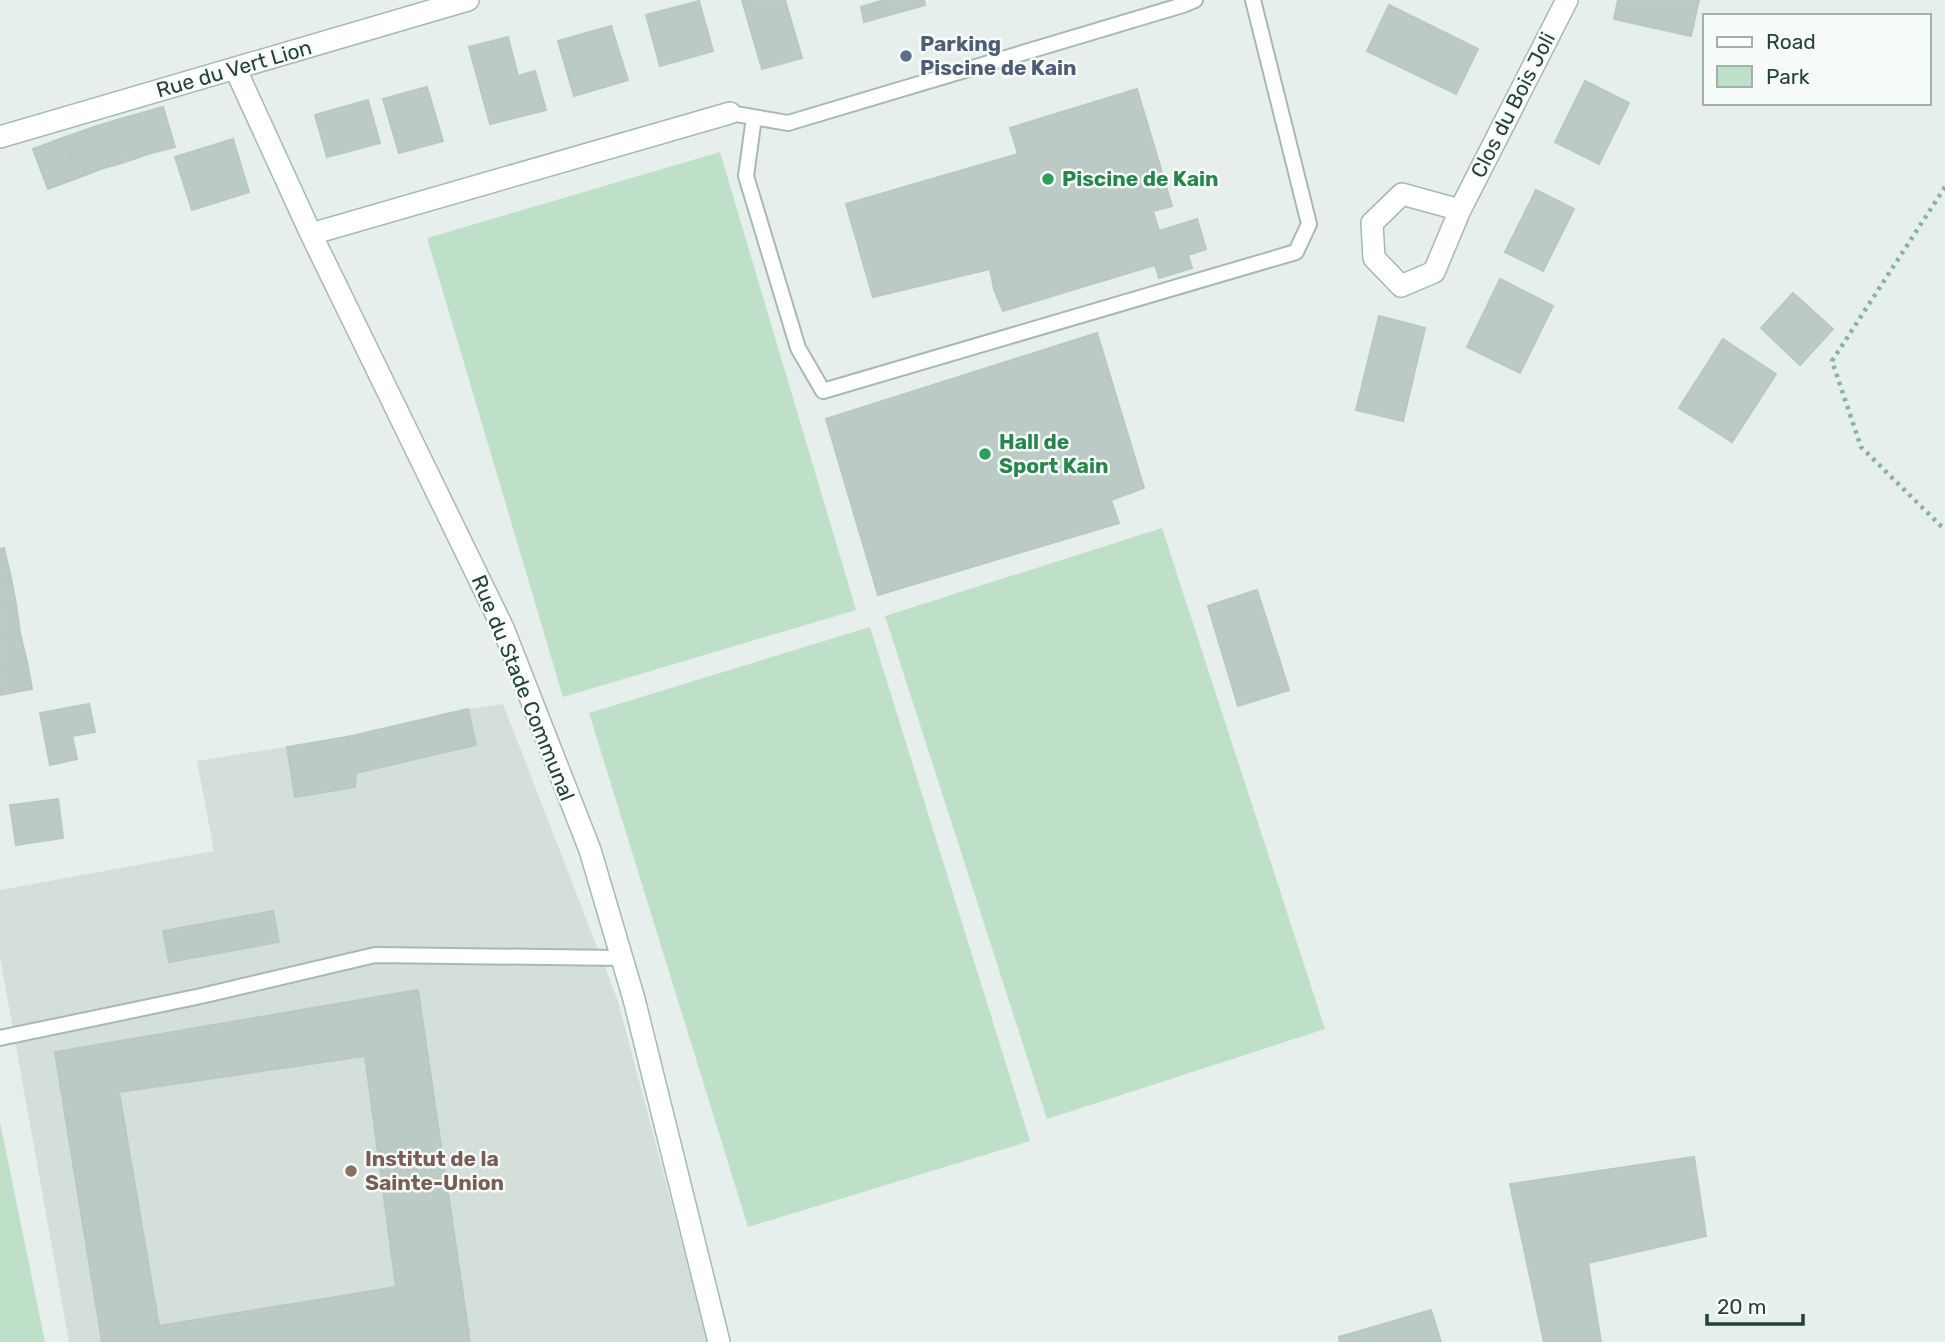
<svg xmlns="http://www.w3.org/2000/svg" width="1945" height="1342" viewBox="0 0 1945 1342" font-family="Rubik,sans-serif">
	<rect width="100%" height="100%" fill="#e6efeb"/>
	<path fill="#d4dfda" d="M503,704L618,1001L708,1342H69L0,957V890L214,851L197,761L347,737L468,709Z"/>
	<path fill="#bfe0c8" d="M720,152L856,610L563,697L427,238Z
		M1162,528L1325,1029L1047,1119L885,616Z
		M870,627L1030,1141L748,1227L589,713Z
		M0,1122L45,1342H0Z"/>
	<path fill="#bbcac4" stroke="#b8c9c2" stroke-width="2" fill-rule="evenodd" d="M742,0H785L802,58L762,69Z
		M924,0L925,5L864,22L861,7L884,0Z
		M1618,0H1699L1691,36L1614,19Z
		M699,1L713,51L660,66L646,15Z
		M1389,5L1478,49L1456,94L1367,51Z
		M611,26L628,80L574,96L558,41Z
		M508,37L518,76L535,71L546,110L490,124L469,47Z
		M1585,81L1629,103L1599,164L1555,142Z
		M427,87L443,141L399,153L383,99Z
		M1137,89L1172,206L1153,211L1159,231L1197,219L1206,249L1188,255L1192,268L1159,278L1155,265L1003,311L994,289L990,269L873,297L846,204L1018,154L1010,128Z
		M368,100L380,143L327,157L315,115Z
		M163,107L175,147L148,154L138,114Z
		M138,114L148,154L122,163L110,122Z
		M110,122L122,163L104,168L91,128Z
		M91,128L104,168L80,177L65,137Z
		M65,137L80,177L48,189L33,149Z
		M233,139L249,192L192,210L175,157Z
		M1536,190L1574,209L1543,271L1505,252Z
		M1500,279L1553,306L1520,373L1467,347Z
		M1793,293L1833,329L1800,365L1761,328Z
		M1379,316L1425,328L1403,421L1356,410Z
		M1097,333L1144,488L1111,500L1119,523L878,595L826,419Z
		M1723,339L1776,374L1732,442L1679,408Z
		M4,548L11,578L0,580V549Z
		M11,578L16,604L0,606V580Z
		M1257,590L1289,690L1238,706L1208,606Z
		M16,604L20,633L0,636V606Z
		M20,633L27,662L0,667V636Z
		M27,662L32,689L0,695V667Z
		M89,704L95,732L72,736L77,759L50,765L40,713Z
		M468,709L476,745L356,773L347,737Z
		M347,737L356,773L355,787L295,797L287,747Z
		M58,799L63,838L16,845L10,805Z
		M273,911L279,942L169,962L163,931Z
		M418,990L470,1342H102L55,1052ZM365,1056L396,1287L159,1326L119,1092Z
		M1694,1157L1706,1236L1588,1263L1601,1342H1544L1510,1184Z
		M1431,1310L1441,1342H1340L1339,1337Z"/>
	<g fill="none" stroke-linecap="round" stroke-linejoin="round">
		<defs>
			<path id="service" d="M730,113L788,123L1183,5L1195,0
				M754,117L746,176L798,348L823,391L1296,252L1309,224L1253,0
				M0,1038L201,996L375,955L622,958"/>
			<path id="minor" d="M235,68L311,234L503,628L590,850L634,999L719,1342
				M0,137L468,0
				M1460,210L1402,194L1372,223L1374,258L1401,286L1434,272L1460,210L1567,0
				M311,234L730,113"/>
		</defs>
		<use href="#service" stroke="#a8b8b2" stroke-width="18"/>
		<use href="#minor" stroke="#a8b8b2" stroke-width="24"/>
		<path stroke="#86b3a5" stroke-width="4.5" stroke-dasharray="3.5 5" stroke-linecap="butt" d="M1945,187L1832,361L1861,447L1945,530"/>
		<use href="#service" stroke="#fff" stroke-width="14"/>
		<use href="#minor" stroke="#fff" stroke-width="21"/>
	</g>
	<circle fill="#5c6f8a" stroke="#f7fbf9" stroke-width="2.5" cx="906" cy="56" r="7"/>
	<g fill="#2e9e5b" stroke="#f7fbf9" stroke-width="2.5">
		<circle cx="1048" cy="179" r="7"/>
		<circle cx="985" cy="454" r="7"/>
	</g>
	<circle fill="#8d6e63" stroke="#f7fbf9" stroke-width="2.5" cx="351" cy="1171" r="7"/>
	<g text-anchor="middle" stroke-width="5" stroke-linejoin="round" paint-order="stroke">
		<g font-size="21" font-weight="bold" fill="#4e5e75" stroke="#f7fbf9" text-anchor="start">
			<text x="920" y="51">Parking<tspan x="920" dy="24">Piscine de Kain</tspan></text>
		</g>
		<g font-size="21" fill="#24423a" stroke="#f7fbf9">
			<text transform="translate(234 69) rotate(-16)" y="7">Rue du Vert Lion</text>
			<text transform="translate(1513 105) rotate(-63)" y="7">Clos du Bois Joli</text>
			<text transform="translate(523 688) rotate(68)" y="7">Rue du Stade Communal</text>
		</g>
		<g font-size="21" font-weight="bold" fill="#27864d" stroke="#f7fbf9" text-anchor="start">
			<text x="1062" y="186">Piscine de Kain</text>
			<text x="999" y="449">Hall de<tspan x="999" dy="24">Sport Kain</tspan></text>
		</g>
		<g font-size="21" font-weight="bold" fill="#785e54" stroke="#f7fbf9" text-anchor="start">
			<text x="365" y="1166">Institut de la<tspan x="365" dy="24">Sainte-Union</tspan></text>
		</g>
	</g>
	<rect x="1703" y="14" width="228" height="91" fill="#f7fbf9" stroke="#a3b1ad" stroke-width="2"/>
	<rect x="1717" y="37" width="35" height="10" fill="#ffffff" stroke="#a3b1ad" stroke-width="2"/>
	<text x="1766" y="49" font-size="21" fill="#24423a">Road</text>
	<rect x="1717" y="66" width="35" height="21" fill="#bfe0c8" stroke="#a3b1ad" stroke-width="2"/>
	<text x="1766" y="84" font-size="21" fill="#24423a">Park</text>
	<path d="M1707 1314v10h96v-10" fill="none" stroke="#24423a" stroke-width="3.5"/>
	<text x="1717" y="1314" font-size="21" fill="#24423a" stroke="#f7fbf9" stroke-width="5" paint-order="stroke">20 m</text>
</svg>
